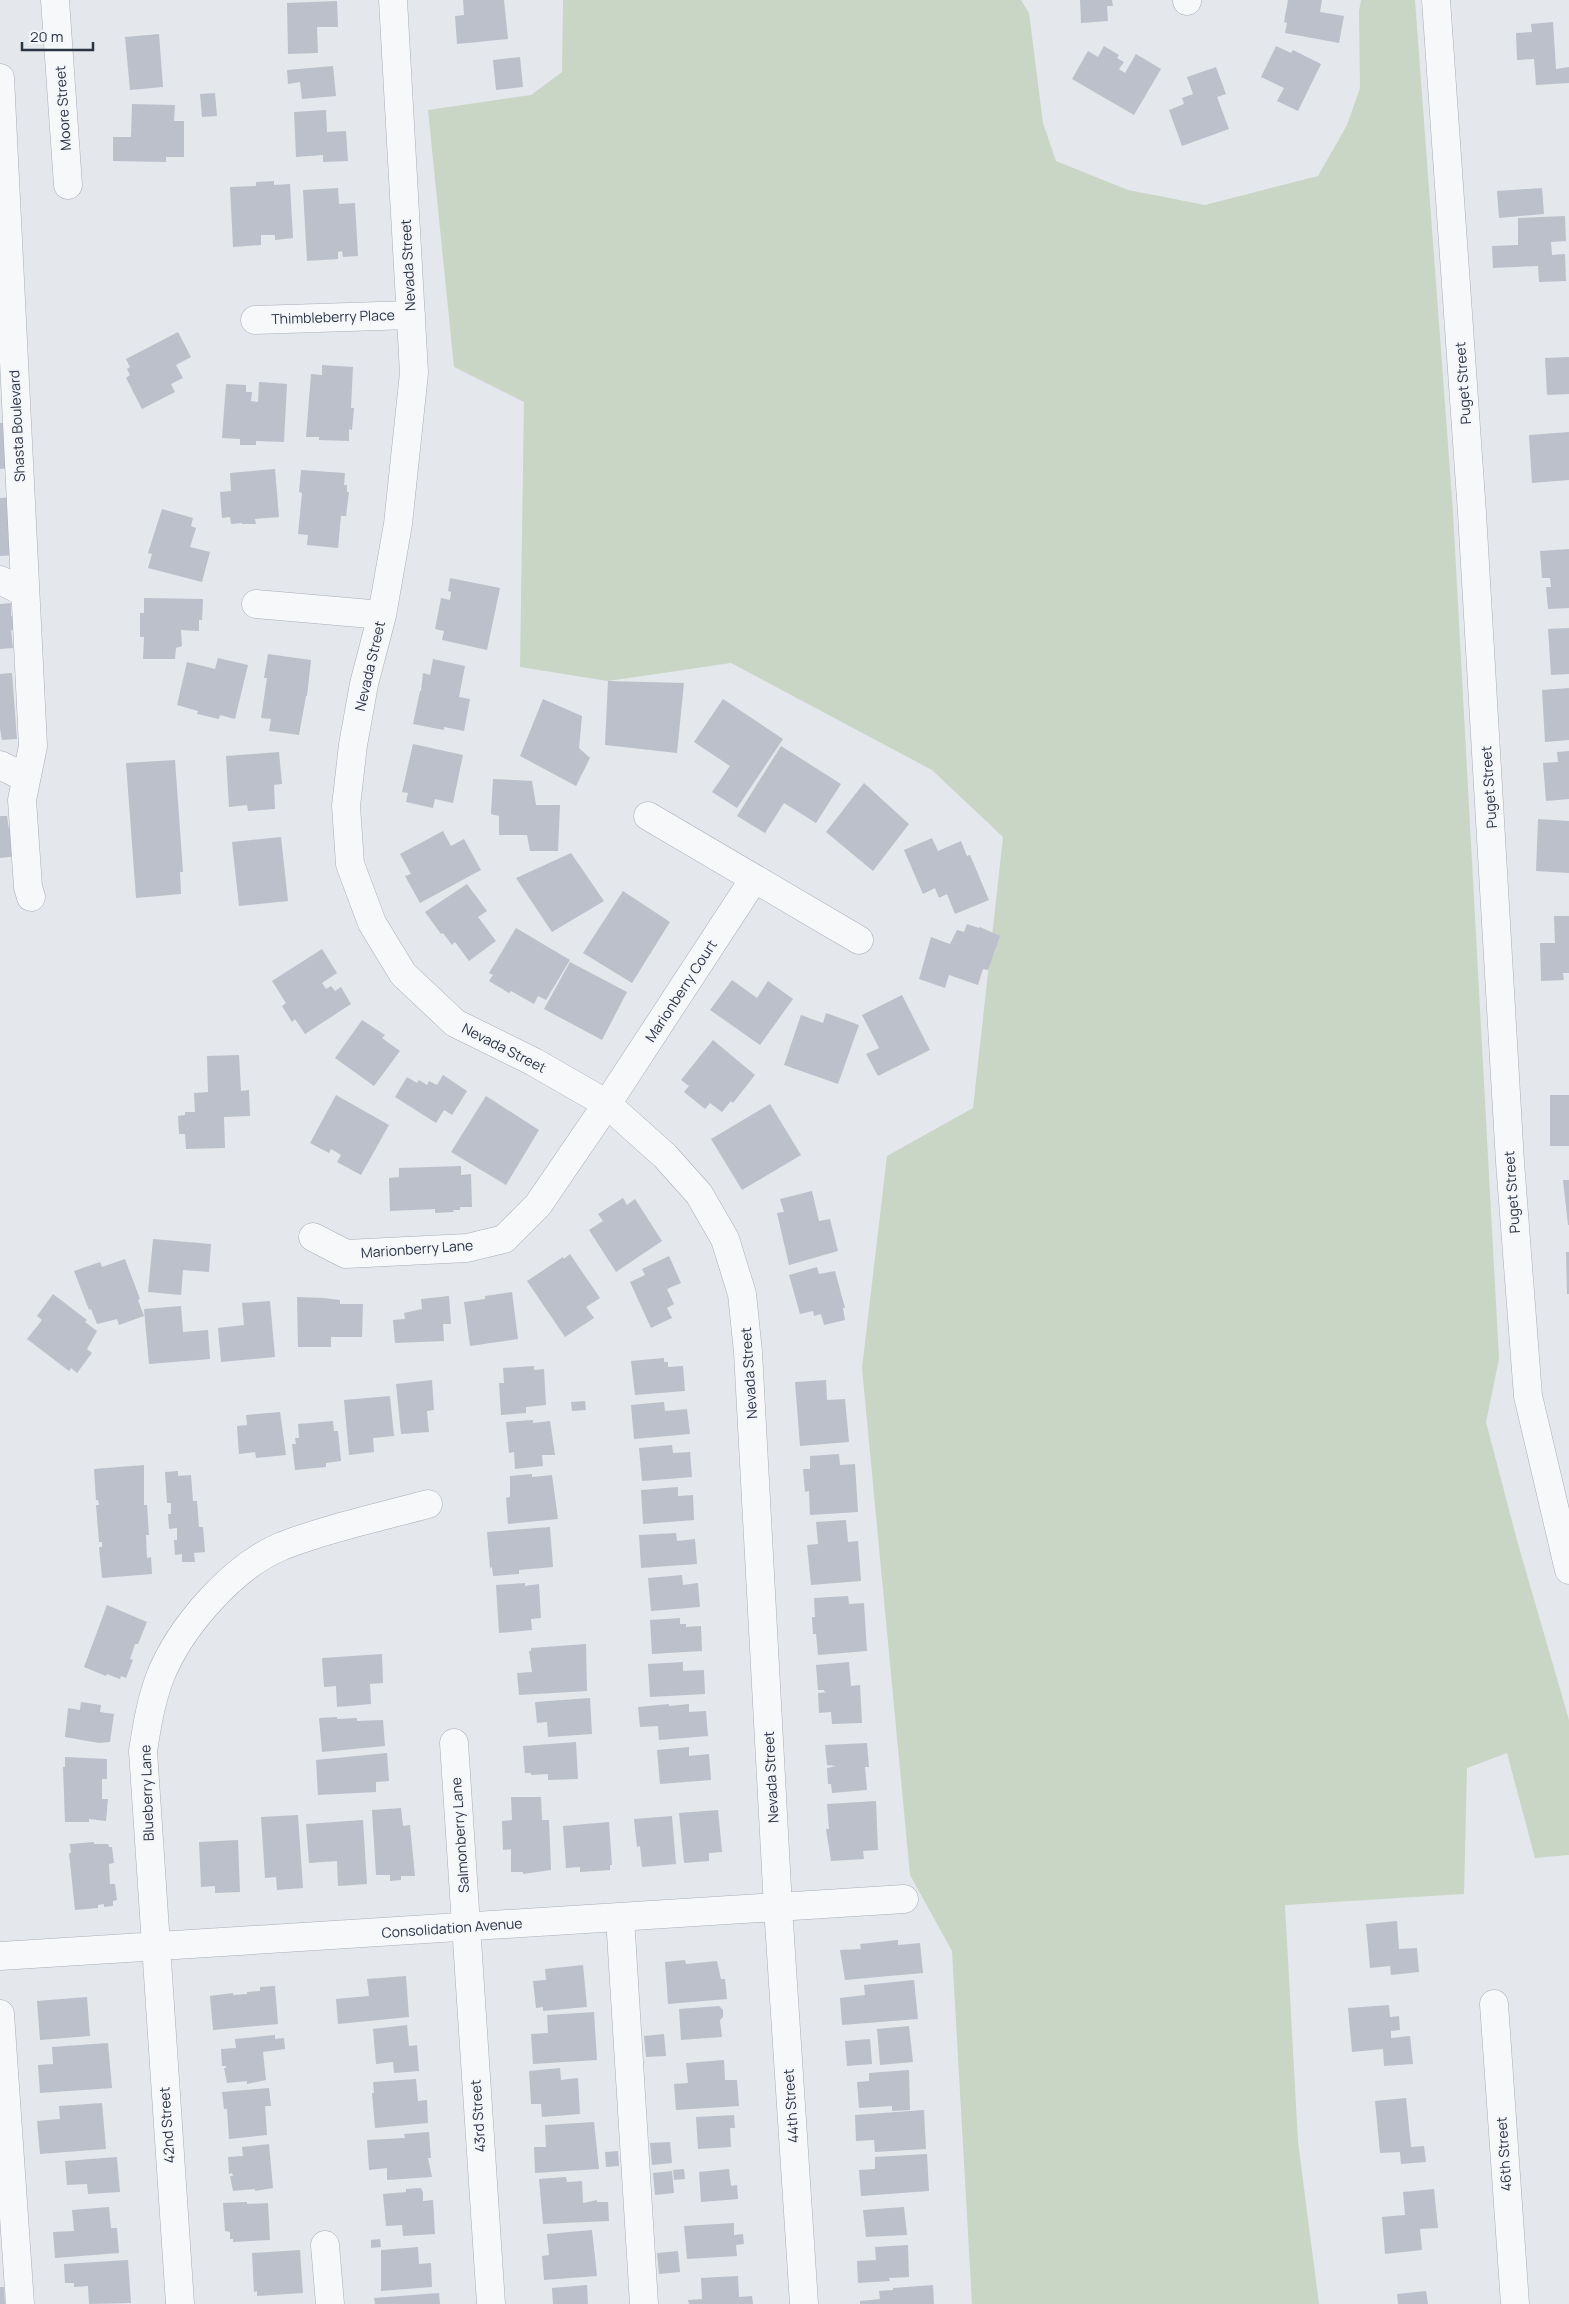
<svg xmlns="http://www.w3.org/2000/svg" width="1569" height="2304" viewBox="0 0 1569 2304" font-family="Manrope,sans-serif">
	<rect width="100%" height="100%" fill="#e4e7ec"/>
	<path fill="#c9d6c5" d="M563,0H1021L1029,13L1043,123L1056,161L1128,190L1205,205L1318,176L1347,125L1360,88L1359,11L1361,0H1415L1453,512L1499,1359L1486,1422L1518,1544L1569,1720V1855L1535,1858L1507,1753L1467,1768L1464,1894L1285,1905L1298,2142L1319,2304H972L952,1951L910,1875L862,1368L887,1156L973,1108L1003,837L932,770L731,663L608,681L520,667L524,402L454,367L428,110L531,95L562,72Z"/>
	<path fill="#bbc0ca" d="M463,0H504L508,39L457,44L455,16L464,15Z
		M1080,0H1112L1113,6H1107L1108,21L1081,23Z
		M1288,0H1322L1320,12L1344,16L1339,43L1285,33L1287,23L1284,22Z
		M337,1L338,27H317L318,53L288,54L287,3Z
		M1553,22L1556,69L1569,67V83L1536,85L1534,59L1517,60L1516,33L1532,32L1531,24Z
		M159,34L163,87L130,90L125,37Z
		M1104,46L1119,55L1117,58L1124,62L1119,69L1125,73L1136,54L1161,69L1134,115L1072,79L1088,51L1098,57Z
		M1276,46L1291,53L1293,50L1321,64L1298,111L1277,101L1284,88L1261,77Z
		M520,57L523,87L496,90L493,60Z
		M333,66L336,96L302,99L300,82L288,84L287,70Z
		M1216,67L1226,94L1217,97L1229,129L1182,146L1169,110L1184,104L1182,98L1193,94L1187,77Z
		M215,93L217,116L202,117L200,94Z
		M132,104L175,105L174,121H184V157H166V162L113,161V137H131Z
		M326,110L327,132L346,131L348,161L323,162V155L296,157L294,112Z
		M274,181V185L290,184L293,238L275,240V235H261V245L233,247L230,187L256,186V182Z
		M338,188L339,204L355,203L358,256L343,257L342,251L338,252V259L307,261L303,190Z
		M1542,188L1544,214L1499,218L1497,191Z
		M1565,216L1566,241L1551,242L1552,255L1565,254L1566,281L1539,282L1538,266L1493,268L1492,246L1518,245V218Z
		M178,332L191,357L176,365L183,378L171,384L175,392L142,409L126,378L130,375L127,369L130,367L126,359Z
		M1569,357V394L1547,395L1545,358Z
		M322,365L353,367L351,408H354L352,430L349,429V441L319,440V437H306L311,374L322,375Z
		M259,382L287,384L284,442L256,441V445H240V439L222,438L226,384L246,385V392H252L251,401L258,402Z
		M12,422L14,468L0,469V423Z
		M1569,432V480L1532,483L1529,435Z
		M275,469L279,517L255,519L256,524H242V523L231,524L230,517L222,518L220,492L231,491L230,473Z
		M301,470L345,473L344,485H347V492H349L346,516H341L338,548L307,545L308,535L298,534L302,493L299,492Z
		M17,497L16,555L0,556V498Z
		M162,509L193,518L191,526L196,528L190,547L210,552L202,582L148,568L152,554L148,553Z
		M1569,549V608L1548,609L1546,587H1551L1550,578H1542L1540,551Z
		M450,578L500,588L487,650L442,640L444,631L435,629L441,598L450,600L451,592L448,591Z
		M144,598L203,599L202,620H199V631L181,630L182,646L176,648L175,659H143L144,637H140V613H144Z
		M11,603V616L18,615L19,629L11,630L13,648L0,649V604Z
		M1569,628V674L1551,675L1548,629Z
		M268,654L311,660L307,696H306L299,735L269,731L271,719L261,718L267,678H264Z
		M218,658L248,665L235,719L220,715L219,719L197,714L198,711L177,705L187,662L215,669Z
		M433,659L465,666L459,697L470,699L464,731L444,727V730L413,724L420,691H421L423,673L430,675Z
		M12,673L17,739L2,740L0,729V674Z
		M608,681L684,683L677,753L605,745Z
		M1569,688V740L1545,742L1542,690Z
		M543,699L582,716L579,748L590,758L576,786L520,756Z
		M723,699L783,739L737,808L712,792L730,766L694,742Z
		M413,744L463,755L453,803L435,799L433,808L406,802L408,793L402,792Z
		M781,746L841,784L816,823L784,803L765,833L737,816Z
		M1569,751V799L1546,801L1543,763L1558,762L1557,752Z
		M279,752L282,784L274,785L275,809L248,811L247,805L229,807L226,756Z
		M175,760L183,872H180L181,894L136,898L126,763Z
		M493,779L532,781L536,805H560L558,851H530L527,835H499V816L491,814Z
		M864,783L909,824L873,871L826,832Z
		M0,816H7L9,829L15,828L18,856L0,858Z
		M1538,819L1569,821V873L1536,871Z
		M443,831L451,846L464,839L481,870L420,903L405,876L411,874L400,854Z
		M281,837L288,901L239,906L232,842Z
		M932,838L938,851L961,841L967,856L970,855L989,900L955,914L947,894L939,898L935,888L923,894L904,850Z
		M571,853L604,901L552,932L516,878Z
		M467,884L487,911L478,917L496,941L469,961L455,942L452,945L443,933L441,934L425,912Z
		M623,891L670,922L632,983L583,953Z
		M1554,916H1569V973H1563L1564,980L1541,981L1540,943H1555Z
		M967,924L979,928L980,927L1000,936L988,970L983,969L978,985L949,975L945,988L919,979L931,937L950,944L957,930L964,932Z
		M516,928L570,960L546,1000L538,996L534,1004L511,991L509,993L489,981L493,975L489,973Z
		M322,949L337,973L322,983L326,989L331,986L335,991L341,987L351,1004L305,1034L295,1019L292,1022L282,1006L286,1003L272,981Z
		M570,962L627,992L602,1040L544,1009Z
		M732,980L757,998L768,981L793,999L760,1045L710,1010Z
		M902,995L930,1050L878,1076L866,1054L879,1048L862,1015Z
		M826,1013L859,1025L838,1084L784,1065L801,1015L823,1023Z
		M362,1020L385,1035L382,1038L400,1051L374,1086L335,1058Z
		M713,1040L755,1075L733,1103L731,1101L722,1112L710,1103L705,1109L684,1092L689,1086L681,1080Z
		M239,1055L241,1091L249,1090L250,1116L224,1117L225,1148L186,1149L185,1134H179L178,1116L185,1115V1112H195L194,1093L208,1092L207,1056Z
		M443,1075L467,1091L452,1115L444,1110L436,1123L395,1097L407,1077L417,1083L419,1080L427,1085L429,1081L437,1085Z
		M336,1095L389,1125L361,1175L337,1162L341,1155L331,1149L329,1153L310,1143Z
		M1550,1095H1569V1146H1550Z
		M486,1096L539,1130L506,1185L451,1152Z
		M770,1104L801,1155L742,1190L711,1139Z
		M461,1166V1175L471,1174L472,1207H460V1210H453L454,1212L435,1213V1209L390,1211L389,1178L399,1177V1168Z
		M1563,1180H1569V1225H1568Z
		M812,1191L819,1221L830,1219L838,1251L789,1265L777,1213L784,1212L780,1199Z
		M623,1198L627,1205L635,1199L662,1241L616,1272L589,1230L603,1221L598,1214Z
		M153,1239L211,1244L209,1272L183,1270L181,1295L148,1292Z
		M1566,1252H1569V1294H1567Z
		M570,1254L600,1298L586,1307L594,1318L565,1337L527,1281L563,1257L564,1259Z
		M669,1256L681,1283L667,1289L674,1304L667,1308L672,1318L651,1328L630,1282L645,1275L642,1269Z
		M125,1259L140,1299L138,1300L144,1316L119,1325L117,1319L97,1324L91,1309L89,1310L74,1271L100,1262L102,1267Z
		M817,1267L819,1274L835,1271L845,1308H843L845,1320L824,1325L821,1314L814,1316L813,1311L800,1314L789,1275Z
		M512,1292L518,1339L470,1346L464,1302L485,1299V1296Z
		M53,1294L87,1320L85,1322L97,1331L87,1349L92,1353L77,1373L71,1368L69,1371L27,1339L42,1320L37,1316Z
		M449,1296L451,1324H443L444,1341L395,1343L393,1320L405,1319L404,1313L422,1309L421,1299Z
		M297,1297L324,1298L340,1300V1304H363L362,1337H331V1347H298Z
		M270,1301L275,1357L221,1362L218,1328L244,1325L242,1303Z
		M181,1306L183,1332L208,1330L210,1359L149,1364L144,1309Z
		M664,1358V1362H668V1367L683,1366L685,1391L635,1395L631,1361Z
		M534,1366V1370L544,1369L546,1405L526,1407V1413L501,1415L499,1383H504L503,1368Z
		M432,1380L434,1410L427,1411L429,1432L401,1434L396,1384Z
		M826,1380L827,1400L845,1399L849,1442L800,1446L795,1382Z
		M390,1396L394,1436L373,1438L374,1452L349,1455L344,1400Z
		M585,1401L586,1410L572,1411L571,1402Z
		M664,1402L665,1411L687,1409L690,1434L634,1439L631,1405Z
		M280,1412L286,1455L256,1458L255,1452L239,1454L237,1426L247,1425L246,1415Z
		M533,1420V1423L550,1421L555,1455H542L543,1466L515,1469L514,1452L509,1453L506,1422Z
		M333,1421L334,1431H338L341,1461L326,1463V1467L295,1470L292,1444H296L295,1438H299L298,1424Z
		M672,1445L673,1453L690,1452L692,1477L642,1481L639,1448Z
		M839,1454L840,1465L855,1464L858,1512L810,1515L809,1491L805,1492L803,1469H810V1456Z
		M144,1465V1505H147L149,1535H146L147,1558L151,1557L152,1574L102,1578L99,1547H102V1542H99L96,1505H99L98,1500H96L94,1469Z
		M178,1471V1476L191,1475L193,1501H197L199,1527H203L205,1552L194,1553L195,1562H182V1554L175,1555L174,1540H177V1528L169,1529L168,1514H171V1503H167L165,1472Z
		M532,1474V1477L552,1475L558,1519L508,1524L506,1498L510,1497V1476Z
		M678,1487V1496L693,1495L694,1520L643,1524L641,1490Z
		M846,1520L848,1542L858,1541L861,1581L811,1585L807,1545L818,1544L816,1522Z
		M550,1527L553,1567L519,1570V1574L493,1576L492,1567L490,1568L487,1532Z
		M676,1533L677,1541L695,1539L697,1564L641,1568L639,1535Z
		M682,1575L683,1585L698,1583L700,1607L651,1611L648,1578Z
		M525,1583V1586L539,1584L541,1618L531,1619L532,1630L499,1633L496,1585Z
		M848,1596L849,1604L864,1603L867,1651L818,1655L816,1634H813L812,1617H815L814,1598Z
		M107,1605L147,1622L138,1644H135L130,1659L133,1660L126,1678L121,1676L120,1679L107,1674L106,1676L84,1667Z
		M680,1618V1624H686V1627L701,1626L702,1651L652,1654L650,1620Z
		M586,1644L587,1691L519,1695L517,1673L532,1672L529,1651H531V1648Z
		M382,1654L383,1683L370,1684L371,1704L337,1707L336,1686L324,1687L322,1658Z
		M683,1662V1671L704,1670L705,1694L650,1697L648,1664Z
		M849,1662L851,1686L860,1685L862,1723L832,1724L831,1712L819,1713L818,1693L829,1692H825L824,1690H818L816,1665Z
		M590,1698L592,1734L548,1737L547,1722L537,1723L535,1702Z
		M81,1702L101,1705L100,1712L114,1714L110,1742L99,1743L65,1737L68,1708L80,1710Z
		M669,1704V1706L689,1704V1712L706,1711L708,1736L659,1740L658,1726L640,1727L638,1707Z
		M337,1717V1719L357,1718V1721L383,1720L385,1746L322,1752L319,1718Z
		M576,1742L578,1779L548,1780V1774L531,1775V1773H525L523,1746Z
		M867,1743L869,1767H865L867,1790L832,1793L831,1784H828L827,1768L836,1766L827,1765L825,1745Z
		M689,1747V1756L709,1754L711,1780L660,1784L657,1750Z
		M387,1753L389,1781L376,1782V1792L318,1795L316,1760Z
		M65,1757L107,1759V1779H102V1799H108L106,1821L89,1819V1822H65L63,1767H65Z
		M511,1797H541L542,1820H549L551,1870L523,1874V1872H511V1849L503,1850L502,1821L512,1820Z
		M876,1801L878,1850L863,1851L864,1859L831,1861L826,1829H829L827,1804Z
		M401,1808L403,1826L410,1825L415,1876H401V1880L390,1881V1875H376L372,1810Z
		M718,1810L722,1852L709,1853V1861L684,1863L679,1813Z
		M298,1815L303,1888L277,1890L276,1877L265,1878L261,1817Z
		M672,1816L676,1864L642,1867L640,1846L637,1847L634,1819Z
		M363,1820L367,1884L338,1886L337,1861L309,1863L306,1824Z
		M609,1822L612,1865H610V1870L580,1872V1867L566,1868L563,1826Z
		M238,1840L240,1892L215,1893V1886L201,1887L199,1842Z
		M94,1842V1844H108L109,1847H112L114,1863L109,1864L110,1884H115L117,1900L113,1901V1906L104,1907V1904L98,1905V1908L75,1910L69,1853H71L70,1844Z
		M1397,1921L1399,1949L1417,1948L1419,1972L1391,1975L1390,1966L1370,1968L1366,1924Z
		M898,1940V1945L920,1943L923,1973L845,1980L840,1950L861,1949L860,1944Z
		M685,1960L686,1964L717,1961L721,1979H725L727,1999L668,2004L665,1962Z
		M583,1965L587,2007L543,2011V2007L536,2008L533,1981L546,1980L545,1969Z
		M406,1976L409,2017L338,2024L336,1999L369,1996L367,1979Z
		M914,1980L918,2019L842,2025L840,1998L865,1995L864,1985Z
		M275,1986L278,2024L213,2030L210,1996L233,1993V1995L247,1994V1992L260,1991V1987Z
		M87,1997L90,2036L40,2040L37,2001Z
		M1389,2005L1390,2017L1399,2016L1400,2030L1391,2031V2038L1410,2036L1413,2064L1384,2066L1383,2049L1352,2052L1348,2008Z
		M719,2006L723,2010V2017L720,2020L722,2037L681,2040L679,2009Z
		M594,2012L597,2060L533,2064L531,2034L548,2033L547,2015Z
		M407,2025L409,2046L417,2045L419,2071L394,2073L393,2062L376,2064L373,2029Z
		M909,2026L913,2062L880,2065L877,2029Z
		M664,2034L666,2056L646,2057L644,2036Z
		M275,2035V2039L284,2038L285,2049L263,2052L266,2080L247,2084V2081L227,2083L224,2068H226V2066H222L221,2049L236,2048L235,2039Z
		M870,2039L872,2064L847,2066L845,2041Z
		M108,2043L112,2088L40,2093L38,2065L53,2064L52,2047Z
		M724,2060L725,2080H737L739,2106L676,2110L674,2084L688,2083L686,2063Z
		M560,2068L561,2080L578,2078L580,2114L542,2117L541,2104H531L529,2071Z
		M909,2070L910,2110L892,2111V2106L859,2108L857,2082L869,2081V2073Z
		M416,2079L418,2101L427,2100L428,2123L375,2128L372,2093H374L373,2082Z
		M269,2088L271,2106H265L267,2135L229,2139L227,2109H224L222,2092Z
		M1406,2098L1411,2147L1424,2146L1426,2162L1401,2164L1400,2152L1380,2153L1375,2101Z
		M102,2103L106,2149L40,2154L37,2121L60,2119L59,2106Z
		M924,2110L926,2149L875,2152L874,2140L856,2141L855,2115Z
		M734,2115L735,2128H730L731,2147L698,2149L696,2117Z
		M594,2122L599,2169L535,2173L534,2147H546L545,2125Z
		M429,2132L431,2158H428L432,2177L387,2180V2168L369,2170L367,2140L405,2138L404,2134Z
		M670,2142L672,2163L652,2165L650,2143Z
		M269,2144L273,2188L255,2191V2189L233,2191L230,2176H233L232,2173L229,2174L228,2157L243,2156L242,2147Z
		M618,2151L619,2166L606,2167L605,2152Z
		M927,2154L929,2191L861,2196L859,2170L875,2169V2157Z
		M117,2157L120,2192L88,2194L87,2184L67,2185L65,2161Z
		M684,2169L685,2179L674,2180L673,2170Z
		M729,2169L731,2186L737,2185L738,2199L701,2202L699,2172Z
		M672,2171L674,2193L655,2195L653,2173Z
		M566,2177L567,2182L582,2181L583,2203L597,2200V2202H608L609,2221L543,2224L539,2179Z
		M421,2188L423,2193V2201L433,2200L435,2234L403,2236L402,2225L386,2226L383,2194L406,2192V2189Z
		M1434,2189L1438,2228L1420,2229L1422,2250L1385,2254L1382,2217L1405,2215L1403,2192Z
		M247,2202V2204L268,2203L270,2240L233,2242V2239H230V2232L225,2231L223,2203Z
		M109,2207L111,2228H117L119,2253L55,2258L53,2232L74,2231L72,2210Z
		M904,2207L907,2235L866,2237L863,2210Z
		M734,2223V2235L743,2234L744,2244L736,2245L737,2256L687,2259L684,2226Z
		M592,2230L597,2276L544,2280L542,2256L549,2255L547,2234Z
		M380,2239L381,2247L371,2248V2240Z
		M908,2245L909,2277L889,2278L890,2281L858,2283L857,2261L876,2260L875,2247Z
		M418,2247L419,2264L431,2263L432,2287L381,2291V2250Z
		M300,2250L303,2293L257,2296V2291L254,2292L252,2253Z
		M678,2251L680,2272L659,2274L657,2253Z
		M128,2260L131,2303L89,2304L88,2286L74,2287V2283H65L64,2264Z
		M738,2276L739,2297L752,2296L753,2304H689L688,2300L702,2299L701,2278Z
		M587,2285L588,2304H553L552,2288Z
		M933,2285L934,2304H860V2301L880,2299L879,2291L893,2290V2288Z
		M0,2287H4L5,2304H0Z
		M1426,2291L1428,2304H1398L1397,2294Z
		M439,2293L440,2304H375L374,2298Z"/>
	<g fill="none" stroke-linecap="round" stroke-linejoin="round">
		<defs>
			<path id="minor" d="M55,0L68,185
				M393,0L414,373L398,524L382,615L364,684L353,745L346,806L350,864L372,923L403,974L455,1023L534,1062L607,1104L665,1156L699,1194L725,1239L742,1294L748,1352L778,1907L804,2304
				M1187,0V1
				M1436,0L1472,513L1510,1162L1528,1396L1569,1570
				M0,78L33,746L22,800L28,887L31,897
				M255,320L411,315
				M0,580L25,593
				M256,604L382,615
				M0,765L18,774L27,773
				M648,816L859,940
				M313,1237L346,1254L467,1248L504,1239L538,1205L607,1104L754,879
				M454,1743L491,2304
				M620,1917L644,2304
				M0,1956L904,1899
				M1494,2004L1515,2304
				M0,2014L20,2304
				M325,2245L330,2304
				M180,2304L143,1751C147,1725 151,1701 160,1677C180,1627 232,1567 282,1546C329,1528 380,1517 428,1504"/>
		</defs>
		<use href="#minor" stroke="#a9aeb7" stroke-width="29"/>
		<use href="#minor" stroke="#f7f8fa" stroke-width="28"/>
	</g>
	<g text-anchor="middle" stroke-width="4" stroke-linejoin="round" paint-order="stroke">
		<g font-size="14" fill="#2b3445" stroke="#f4f6f9">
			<text transform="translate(63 108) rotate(-94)" y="5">Moore Street</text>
			<text transform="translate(408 265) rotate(-93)" y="5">Nevada Street</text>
			<text transform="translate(333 317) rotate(-2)" y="5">Thimbleberry Place</text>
			<text transform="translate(1463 383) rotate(-94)" y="5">Puget Street</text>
			<text transform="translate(17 426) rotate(-93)" y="5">Shasta Boulevard</text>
			<text transform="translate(370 666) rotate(-77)" y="5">Nevada Street</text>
			<text transform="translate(1489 787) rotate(-94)" y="5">Puget Street</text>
			<text transform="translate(681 991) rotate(-57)" y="5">Marionberry Court</text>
			<text transform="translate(504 1048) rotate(27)" y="5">Nevada Street</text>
			<text transform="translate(1512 1192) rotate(-94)" y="5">Puget Street</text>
			<text transform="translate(417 1249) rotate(-4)" y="5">Marionberry Lane</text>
			<text transform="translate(749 1373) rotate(-94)" y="5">Nevada Street</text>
			<text transform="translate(771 1777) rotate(-93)" y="5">Nevada Street</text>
			<text transform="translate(147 1793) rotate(-92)" y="5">Blueberry Lane</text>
			<text transform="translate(460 1835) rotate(-94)" y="5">Salmonberry Lane</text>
			<text transform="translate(452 1928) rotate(-4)" y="5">Consolidation Avenue</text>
			<text transform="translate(791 2106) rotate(-94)" y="5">44th Street</text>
			<text transform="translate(478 2116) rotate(-94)" y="5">43rd Street</text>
			<text transform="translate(167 2125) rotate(-94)" y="5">42nd Street</text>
			<text transform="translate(1504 2154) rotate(-94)" y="5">46th Street</text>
		</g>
	</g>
	<path d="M22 42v8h71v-8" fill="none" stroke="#2b3445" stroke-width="2.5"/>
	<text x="30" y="42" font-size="15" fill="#2b3445" stroke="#f4f6f9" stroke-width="4" paint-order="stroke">20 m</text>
</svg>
